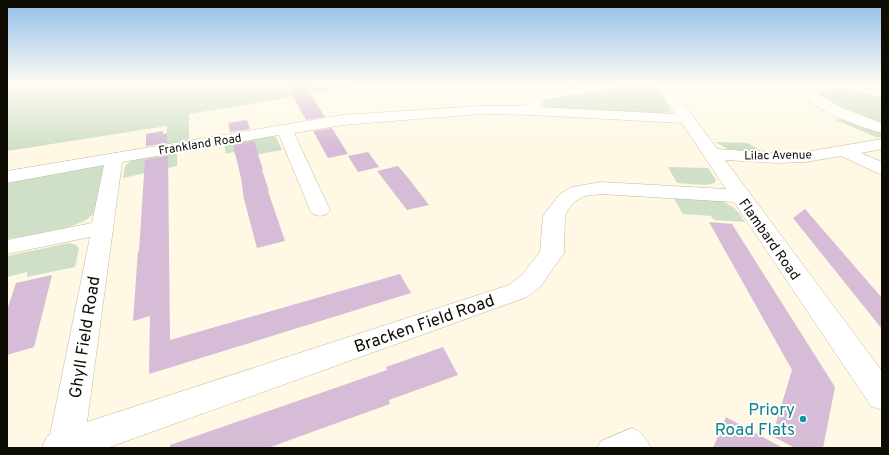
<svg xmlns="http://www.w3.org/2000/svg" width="889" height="455" viewBox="0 0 889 455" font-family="Overpass,sans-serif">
	<rect width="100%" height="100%" fill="#fef8e4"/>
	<path fill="#d0e0c8" d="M7,84H371L189,114V142L166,146L167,126L7,151Z
		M636,84L646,85L657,88L671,111L663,114L548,108L545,107L544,101L561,96Z
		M838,87L882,95V124L826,101L817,94V92Z
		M852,118L882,130V137H876L836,120Z
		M272,136L276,137L282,150L248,156L246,153L235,155L234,152L226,154L224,144Z
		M715,142L748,143L763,152L728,149Z
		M177,152V166L123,178L125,166L131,161Z
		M102,164L104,168C102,177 97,209 93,214C80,230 28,235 7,239V182Z
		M668,167L708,168L716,180L715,183L705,185L677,183Z
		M673,197L718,200C733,205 737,209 745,222L714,220L711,216L683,214Z
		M69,243L76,245L79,248L75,267L27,277V272L7,277V256Z"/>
	<path fill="#d6bcd6" d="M286,84H304L325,117L306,120Z
		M247,120L250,129L230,132L228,123Z
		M332,128L348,154L328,158L313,131Z
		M163,131V134L167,133V143L146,146V134Z
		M254,141L263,170H262L269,191H268L285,241L257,248L244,199L241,178L233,144Z
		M368,152L379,167L358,172L348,156Z
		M168,156L170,340L400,274L411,293L149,374L150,316L133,321L138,251H139L145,160Z
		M398,166L405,174L429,205L407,210L377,171Z
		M805,209L882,298V329L793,218Z
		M709,222L732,224L835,387L823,448H795L772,436L792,370Z
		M52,275L34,347L7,355V310L16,283Z
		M443,347L458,375L389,400L390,404L323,428L268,448H170V445L387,370L386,367Z
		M726,417L783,448H713Z"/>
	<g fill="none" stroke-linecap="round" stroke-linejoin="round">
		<defs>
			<path id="lane" d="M632,428C642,432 646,439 651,448H597L601,441Z"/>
			<path id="street" d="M592,84H623L622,87L617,88L543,100L541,103L540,107L675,114L662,94L650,84H667L672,88L717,149L777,153L805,152L882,139V149L861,153L882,162V175L841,156L805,162L777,163L725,160L882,371V410L871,406L734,202L601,194L584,196L574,202L568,210L565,216L564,253L540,287L527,297L107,448H42L47,436L50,435L90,237L7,254V240L92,223L104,165L7,183V171L343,115L480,106H526L527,101L534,94ZM480,114L532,115L682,123L726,189L601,182L572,187L560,194L543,216L540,252L522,275L509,285L87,422L122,162L279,135L310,210L313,214L320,216L327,214L330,210L294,133L343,125Z
				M817,84H862L882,89V97C862,92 837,84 817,93L840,107L882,123V133C861,127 816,112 803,94L807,87Z"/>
		</defs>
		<use href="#lane" stroke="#c3bb9a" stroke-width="1"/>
		<use href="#street" stroke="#c3bb9a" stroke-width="1"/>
		<use href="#lane" fill="#fff" fill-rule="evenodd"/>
		<use href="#street" fill="#fff" fill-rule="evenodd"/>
	</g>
	<linearGradient id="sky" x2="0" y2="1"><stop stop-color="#8fbce8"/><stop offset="0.57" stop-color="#fffcf3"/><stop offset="1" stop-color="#fffcf3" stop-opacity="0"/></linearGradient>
	<rect width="889" height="148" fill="url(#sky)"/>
	<circle fill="#0f9aa8" stroke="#fff" stroke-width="1.5" cx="803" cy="419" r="4"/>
	<g text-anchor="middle" stroke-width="4" stroke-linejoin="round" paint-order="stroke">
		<g font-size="12" fill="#0f0c03" stroke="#fff">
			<text transform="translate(200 144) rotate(-9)" y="4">Frankland Road</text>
			<text transform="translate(778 155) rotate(-1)" y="4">Lilac Avenue</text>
		</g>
		<g font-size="14" fill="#0f0c03" stroke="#fff">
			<text transform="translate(770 239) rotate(55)" y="5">Flambard Road</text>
		</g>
		<g font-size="17" fill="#0f0c03" stroke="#fff">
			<text transform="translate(424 323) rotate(-19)" y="6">Bracken Field Road</text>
			<text transform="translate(84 337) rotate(-81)" y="6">Ghyll Field Road</text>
		</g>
		<g font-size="17" fill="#0d838f" stroke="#fff" text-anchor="end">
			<text x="795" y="415">Priory<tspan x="795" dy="20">Road Flats</tspan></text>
		</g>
	</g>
	<rect width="889" height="455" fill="none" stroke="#0f0c03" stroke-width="16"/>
</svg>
